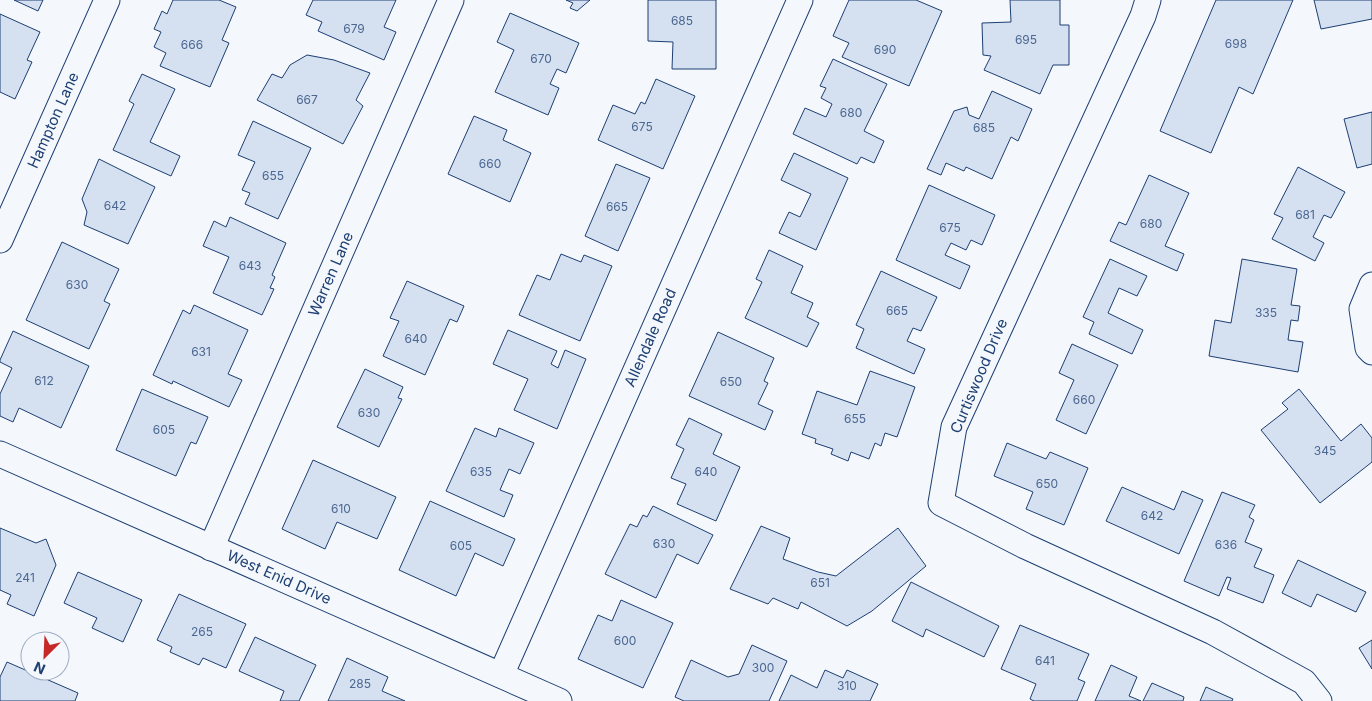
<svg xmlns="http://www.w3.org/2000/svg" width="1372" height="701" viewBox="0 0 1372 701" font-family="Inter,sans-serif">
	<rect width="100%" height="100%" fill="#f4f7fb"/>
	<path fill="#d5e0f0" stroke="#1d3f73" d="M14,0H43L38,11Z
		M173,0H219L236,7L222,40L229,43L210,87L160,66L166,53L154,47L161,32L154,29L162,11L167,14Z
		M313,0H396L384,27L396,32L384,60L318,31L322,22L306,15Z
		M566,0H590L577,11L570,8L573,3Z
		M648,0H716V69H672L673,42L648,41Z
		M849,0H916L942,11L909,86L842,57L849,43L833,36Z
		M1010,0H1060V25H1069V65H1053L1040,94L984,70L991,56L983,55L982,23L1011,22Z
		M1216,0H1293L1253,94L1239,87L1211,153L1160,131Z
		M1314,0H1372V19L1321,29Z
		M510,13L579,43L566,73L557,69L550,84L559,88L548,115L495,92L514,50L497,42Z
		M0,14L40,32L27,60L32,62L15,99L0,92Z
		M307,55L334,60L370,73L356,100L363,106L343,144L257,100L272,74L282,78L290,65Z
		M833,59L887,84L864,131L884,141L874,163L861,157L857,164L793,134L805,108L826,117L832,104L821,98L826,88L820,86Z
		M142,74L175,89L150,142L180,156L171,176L113,150L134,104L129,101Z
		M656,79L695,96L663,169L598,140L613,105L635,114L641,102L645,104Z
		M992,91L1032,109L1018,141L1011,137L992,179L966,167L964,171L946,163L941,175L927,169L954,111L967,107L969,115L979,119Z
		M1372,112V164L1357,168L1344,119Z
		M474,116L507,130L503,140L531,153L510,202L448,174Z
		M253,121L311,148L278,219L245,204L250,193L242,190L255,162L238,155Z
		M794,153L848,178L816,250L779,233L789,212L800,217L811,194L781,180Z
		M99,159L155,187L128,244L84,225L87,212L82,199Z
		M616,164L650,178L618,251L585,236Z
		M1298,167L1345,192L1331,218L1324,215L1313,237L1324,243L1315,261L1272,239L1283,218L1274,214Z
		M1149,175L1189,193L1165,246L1184,254L1177,271L1110,241L1119,222L1126,225Z
		M929,185L995,215L982,245L971,240L966,250L951,243L945,255L970,266L960,289L896,260Z
		M230,217L286,243L272,275L275,277L270,288L274,289L262,315L213,293L229,257L203,246L214,221L226,227Z
		M62,242L119,269L104,301L110,304L89,349L26,320Z
		M769,250L803,266L791,293L813,303L807,317L819,323L807,347L745,318L762,282L756,279Z
		M561,254L581,262L584,255L612,266L580,341L519,315L537,275L550,280Z
		M1110,259L1147,276L1137,296L1119,288L1108,313L1143,330L1132,354L1089,334L1094,322L1083,317Z
		M1242,259L1297,269L1291,305L1300,306L1298,321L1291,320L1288,340L1303,342L1298,372L1209,356L1215,320L1231,323Z
		M881,271L937,297L921,331L913,328L907,341L925,349L914,374L856,348L864,329L856,325Z
		M407,281L464,306L457,322L450,319L425,375L383,356L399,321L390,318Z
		M194,305L248,330L228,374L242,380L229,407L173,381L172,384L153,375L183,310L190,314Z
		M508,330L557,351L551,364L558,368L565,350L586,359L557,429L514,410L528,379L493,364Z
		M13,331L89,366L61,428L19,408L13,422L0,416V394L12,368L0,362V360Z
		M718,332L774,358L764,381L768,383L758,404L773,411L765,430L689,396Z
		M1072,344L1118,365L1086,434L1056,420L1074,380L1059,373Z
		M365,369L403,387L398,398L402,399L379,447L337,427Z
		M870,371L915,387L897,437L885,433L881,446L875,443L869,459L851,452L848,461L831,454L833,449L815,443L816,439L802,434L817,391L857,405Z
		M142,389L208,417L196,444L191,442L176,476L116,450Z
		M1299,389L1341,441L1361,424L1372,438V462L1320,503L1261,430L1288,409L1282,403Z
		M689,418L722,434L713,454L740,467L716,521L677,504L686,484L671,478L684,449L676,445Z
		M475,428L496,437L499,428L534,443L520,474L509,469L500,490L513,495L504,517L446,491Z
		M1007,443L1046,459L1050,452L1088,468L1064,525L1026,509L1033,492L994,476Z
		M313,460L396,497L377,539L337,522L325,549L282,529Z
		M1122,487L1174,510L1182,491L1203,500L1179,554L1106,521Z
		M1222,492L1255,505L1249,517L1254,520L1245,542L1262,549L1254,567L1274,575L1263,603L1227,589L1231,578L1227,577L1219,596L1184,581Z
		M430,501L515,539L503,566L475,553L456,596L399,570Z
		M653,506L713,535L698,564L677,554L656,598L605,574L630,524L637,527L643,515L647,517Z
		M761,526L790,538L783,559L818,572L836,576L898,528L926,566L872,611L847,626L801,602L798,609L773,598L768,604L730,589Z
		M0,528L36,543L46,539L56,565L34,616L7,604L11,595L0,590Z
		M1298,560L1366,592L1356,612L1317,594L1311,607L1282,593Z
		M78,572L142,600L123,642L92,628L97,618L64,603Z
		M911,582L999,626L984,657L926,629L923,637L892,621Z
		M179,594L246,624L226,668L203,658L199,665L170,652L172,647L157,640Z
		M621,600L673,623L643,688L578,659L598,615L612,621Z
		M1020,625L1089,654L1078,679L1085,682L1077,701H1034L1030,699L1036,684L1001,669Z
		M255,637L316,665L299,701H280L284,691L239,671Z
		M1372,640V669L1359,648Z
		M752,645L787,661L769,701H684L675,697L691,660L728,677L739,674Z
		M347,658L388,677L382,691L405,701H328Z
		M7,662L78,693L75,701H0V677Z
		M1111,665L1137,677L1129,696L1141,701H1095Z
		M825,670L843,678L847,670L878,684L870,701H779L791,675L817,688Z
		M1152,683L1184,697L1183,701H1143Z
		M1206,687L1233,699L1232,701H1200Z"/>
	<g fill="none" stroke-linecap="round" stroke-linejoin="round">
		<defs>
			<g id="minor">
				<path d="M1148,0L1143,16L954,427L941,503L1025,546L1213,632L1304,682L1319,701"/>
				<path id="s1" d="M0,240L107,0"/>
				<path d="M1372,285L1362,309L1368,348L1372,352"/>
				<path id="s2" d="M0,454L559,701"/>
				<path id="s3" d="M211,548L451,0"/>
				<path id="s4" d="M501,675L800,0"/>
			</g>
		</defs>
		<use href="#minor" stroke="#1d3f73" stroke-width="27"/>
		<use href="#minor" stroke="#f4f7fb" stroke-width="25"/>
	</g>
	<g text-anchor="middle" stroke-width="4" stroke-linejoin="round" paint-order="stroke">
		<g font-size="12" fill="#4b6792">
			<text x="682" y="25">685</text>
			<text x="354" y="33">679</text>
			<text x="1026" y="44">695</text>
			<text x="1236" y="48">698</text>
			<text x="192" y="49">666</text>
			<text x="885" y="54">690</text>
			<text x="541" y="63">670</text>
			<text x="307" y="104">667</text>
			<text x="851" y="117">680</text>
			<text x="642" y="131">675</text>
			<text x="984" y="132">685</text>
			<text x="490" y="168">660</text>
			<text x="273" y="180">655</text>
			<text x="115" y="210">642</text>
			<text x="617" y="211">665</text>
			<text x="1305" y="219">681</text>
			<text x="1151" y="228">680</text>
			<text x="950" y="232">675</text>
			<text x="250" y="270">643</text>
			<text x="77" y="289">630</text>
			<text x="897" y="315">665</text>
			<text x="1266" y="317">335</text>
			<text x="416" y="343">640</text>
			<text x="201" y="356">631</text>
			<text x="44" y="385">612</text>
			<text x="731" y="386">650</text>
			<text x="1084" y="404">660</text>
			<text x="369" y="417">630</text>
			<text x="855" y="423">655</text>
			<text x="164" y="434">605</text>
			<text x="1325" y="455">345</text>
			<text x="481" y="476">635</text>
			<text x="706" y="476">640</text>
			<text x="1047" y="488">650</text>
			<text x="341" y="513">610</text>
			<text x="1152" y="520">642</text>
			<text x="664" y="548">630</text>
			<text x="1226" y="549">636</text>
			<text x="461" y="550">605</text>
			<text x="25" y="582">241</text>
			<text x="820" y="587">651</text>
			<text x="202" y="636">265</text>
			<text x="625" y="645">600</text>
			<text x="1045" y="665">641</text>
			<text x="763" y="672">300</text>
			<text x="360" y="688">285</text>
			<text x="847" y="690">310</text>
		</g>
		<g font-size="15" fill="#1d3f73" stroke="#f4f7fb">
			<text dy="5" stroke="none"><textPath href="#s1" startOffset="131">Hampton Lane</textPath></text>
			<text dy="5" stroke="none"><textPath href="#s3" startOffset="299">Warren Lane</textPath></text>
			<text dy="5" stroke="none"><textPath href="#s4" startOffset="369">Allendale Road</textPath></text>
			<text transform="translate(979 376) rotate(-67)" y="5">Curtiswood Drive</text>
			<text dy="5" stroke="none"><textPath href="#s2" startOffset="305">West Enid Drive</textPath></text>
		</g>
	</g>
	<g transform="translate(45 656) rotate(204)"><circle r="24" fill="#f4f7fb" stroke="#9eadc5"/>
	<path d="M0-4L9 19L0 12L-9 19Z" fill="#c62828"/>
	<text y="-8" font-size="14" font-weight="bold" text-anchor="middle" fill="#1d3f73">N</text>
	</g>
</svg>
